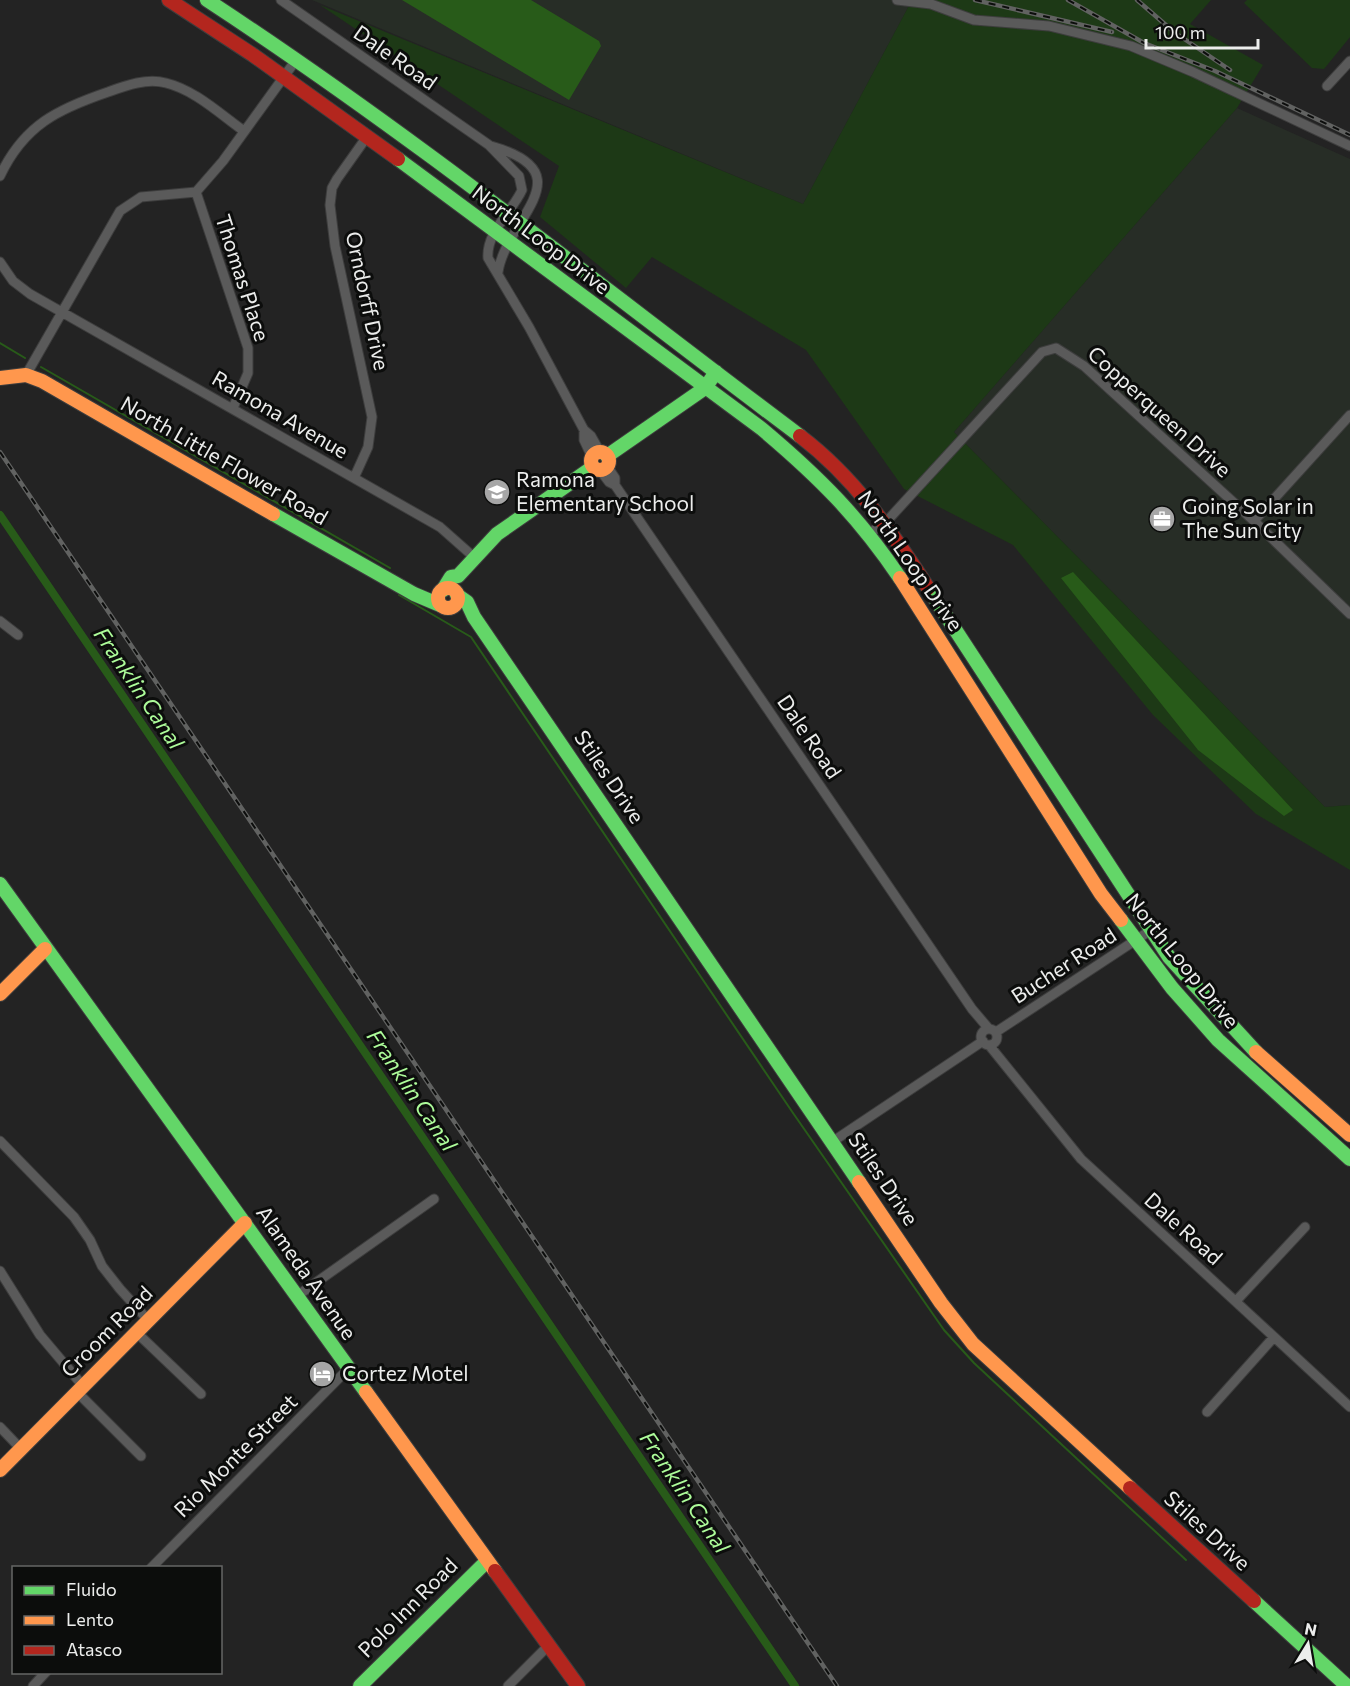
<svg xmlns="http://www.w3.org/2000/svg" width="1350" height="1686" viewBox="0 0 1350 1686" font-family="Commissioner,sans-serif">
	<rect width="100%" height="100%" fill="#232323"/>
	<path fill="#272d26" d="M312,0H912L803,204Z
		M1237,108L1350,159V805L1325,807L954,432Z"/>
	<path fill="#1d3916" d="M912,0H1211L1190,24L1263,65L1237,108L954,432L1325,807L1350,805V870L1256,814L1153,715L1013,545L904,489L806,350L652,257L626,288L540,217L559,166L320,5L803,204Z
		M1247,0H1350V37L1324,69L1312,68L1244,3Z"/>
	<path fill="#285b19" d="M402,0H531L599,41L601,46L569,100Z
		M1073,572L1293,810L1284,816L1198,750L1061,578Z"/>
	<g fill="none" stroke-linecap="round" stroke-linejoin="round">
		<path stroke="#285b19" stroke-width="2" d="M0,343L25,358
			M41,367L390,568
			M399,595L471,637L793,1113L944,1330L974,1363L1186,1560"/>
		<path stroke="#285b19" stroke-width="8" d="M0,515L795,1686"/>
		<defs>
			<path id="street" d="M281,0L489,145L519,176L522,190C512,212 486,232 488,258L529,327L584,430L591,436L600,452
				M897,0L931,4L974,20L1049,26L1131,46L1193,72L1350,146
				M1327,86L1350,61
				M491,146C587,173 506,219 498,272
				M0,176C24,125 58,109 108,92C127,85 147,78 166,83C195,90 220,114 244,131
				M196,192L248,348V373L233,408
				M0,262L13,281L30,294L440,527L475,558
				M26,375L120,211L141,197L196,192L223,161L296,60
				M584,430V440L592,457
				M607,466L615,478V485
				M600,470L609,482L615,485L972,1009L989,1029
				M354,478L368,447L372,417L335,246L330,205L332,188L337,179L366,138
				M1254,521L1350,415
				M870,533L886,522L1042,352L1056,348L1084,366L1254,521L1350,614
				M0,621L18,635
				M981 1037a8 8 0 1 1 16 0a8 8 0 1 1-16 0Z
				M996,1032L1151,930
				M989,1045L1081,1159L1350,1407
				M0,1141L74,1217L90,1240L102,1266L120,1289L148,1320
				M832,1142L983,1041
				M0,1271L40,1335L83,1386
				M297,1296L434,1199
				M1236,1301L1305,1227
				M136,1332L201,1394
				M77,1392L141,1456
				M1207,1412L1274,1337
				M0,1427L21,1449
				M151,1568L348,1369
				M33,1686L46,1672
				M508,1686L549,1645"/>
			<path id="fast" d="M207,0C412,134 604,289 800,436
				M398,159L762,429C819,477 858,516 900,578
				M607,456L705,388L716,372
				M273,514L414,594L440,605
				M928,588L1169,957L1256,1052
				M443,590L451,577L458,576L497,534L593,467
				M457,595L467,602L474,617L859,1182
				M0,884L366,1392
				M1121,920L1172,988L1218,1040L1350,1159
				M1254,1601L1347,1686
				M360,1686L487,1561"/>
			<path id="slow" d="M0,378L26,375L42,381L273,514
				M591 461a9 9 0 1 1 18 0a9 9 0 1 1-18 0Z
				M900,578L1101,894L1121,920
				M438 598a10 10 0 1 1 20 0a10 10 0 1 1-20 0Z
				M0,994L45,949
				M1256,1052L1350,1135
				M859,1182L941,1303L973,1344L1130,1488
				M366,1392L495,1571
				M0,1470L245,1223"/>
			<path id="jam" d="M169,0L253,55L398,159
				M800,436C854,477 892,532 928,588
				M1130,1488L1254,1601
				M495,1571L578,1686"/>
		</defs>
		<use href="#street" stroke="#3d3d3d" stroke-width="11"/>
		<use href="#fast" stroke="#3d3d3d" stroke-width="16"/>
		<use href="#slow" stroke="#3d3d3d" stroke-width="16"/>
		<use href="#jam" stroke="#3d3d3d" stroke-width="16"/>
		<use href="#street" stroke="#5a5a5a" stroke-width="9"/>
		<use href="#fast" stroke="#63d668" stroke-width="14"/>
		<use href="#slow" stroke="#ff974d" stroke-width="14"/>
		<use href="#jam" stroke="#b3261e" stroke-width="14"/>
		<defs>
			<path id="rail" d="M975,0L1112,32
				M1068,0L1144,43L1215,71L1350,135
				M1137,0L1174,32L1230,70
				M0,452L837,1686"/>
		</defs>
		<use href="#rail" stroke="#616261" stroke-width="4.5"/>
		<use href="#rail" stroke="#0c0d0c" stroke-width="2" stroke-dasharray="7" stroke-linecap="butt"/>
	</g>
	<defs>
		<symbol id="school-disc" viewBox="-11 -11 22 22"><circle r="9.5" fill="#a6a6a6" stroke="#0c0d0c"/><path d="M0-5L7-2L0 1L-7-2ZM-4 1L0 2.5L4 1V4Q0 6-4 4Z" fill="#fff"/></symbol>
		<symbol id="office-disc" viewBox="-11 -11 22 22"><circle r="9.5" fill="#a6a6a6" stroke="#0c0d0c"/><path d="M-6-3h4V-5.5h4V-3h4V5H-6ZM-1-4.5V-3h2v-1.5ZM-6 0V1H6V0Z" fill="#fff"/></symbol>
		<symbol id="hotel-disc" viewBox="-11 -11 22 22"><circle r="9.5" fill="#a6a6a6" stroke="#0c0d0c"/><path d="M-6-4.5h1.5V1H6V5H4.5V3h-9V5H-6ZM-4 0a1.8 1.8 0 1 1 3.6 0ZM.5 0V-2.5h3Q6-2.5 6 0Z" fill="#fff"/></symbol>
	</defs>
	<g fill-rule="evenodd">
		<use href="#school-disc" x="482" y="477" width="30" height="30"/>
		<use href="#office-disc" x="1147" y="504" width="30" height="30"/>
		<use href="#hotel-disc" x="307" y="1359" width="30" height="30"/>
	</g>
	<g text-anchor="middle" stroke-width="6" stroke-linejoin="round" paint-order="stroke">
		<g font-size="21" fill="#ecedec" stroke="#0c0d0c">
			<text transform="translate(395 58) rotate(35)" y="7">Dale Road</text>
			<text transform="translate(541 240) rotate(37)" y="7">North Loop Drive</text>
			<text transform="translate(242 278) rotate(72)" y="7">Thomas Place</text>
			<text transform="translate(367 301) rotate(78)" y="7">Orndorff Drive</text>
			<text transform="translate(1159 412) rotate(42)" y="7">Copperqueen Drive</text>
			<text transform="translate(280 415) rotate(30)" y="7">Ramona Avenue</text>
			<text transform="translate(224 461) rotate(30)" y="7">North Little Flower Road</text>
			<text transform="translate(910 561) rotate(55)" y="7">North Loop Drive</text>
			<text transform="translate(809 737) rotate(56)" y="7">Dale Road</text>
			<text transform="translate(609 777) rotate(56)" y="7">Stiles Drive</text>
			<text transform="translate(1182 961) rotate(51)" y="7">North Loop Drive</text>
			<text transform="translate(1064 966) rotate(-33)" y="7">Bucher Road</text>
			<text transform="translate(883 1179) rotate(56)" y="7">Stiles Drive</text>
			<text transform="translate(1183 1229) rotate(42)" y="7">Dale Road</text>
			<text transform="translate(306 1273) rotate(55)" y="7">Alameda Avenue</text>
			<text transform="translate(107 1332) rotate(-45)" y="7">Croom Road</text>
			<text transform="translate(236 1456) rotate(-45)" y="7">Rio Monte Street</text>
			<text transform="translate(1207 1531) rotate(42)" y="7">Stiles Drive</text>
			<text transform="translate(408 1608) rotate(-45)" y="7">Polo Inn Road</text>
		</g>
		<g font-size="21" fill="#ecedec" stroke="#0c0d0c" text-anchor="start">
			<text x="516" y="487">Ramona<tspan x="516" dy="24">Elementary School</tspan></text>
			<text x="1182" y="514">Going Solar in<tspan x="1182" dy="24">The Sun City</tspan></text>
			<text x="342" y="1381">Cortez Motel</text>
		</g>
		<g font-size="22" font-style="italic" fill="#adfc9a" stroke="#0c0d0c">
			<text transform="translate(139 688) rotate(56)" y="8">Franklin Canal</text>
			<text transform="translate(412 1090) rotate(56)" y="8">Franklin Canal</text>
			<text transform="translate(685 1492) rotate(56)" y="8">Franklin Canal</text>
		</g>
	</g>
	<rect x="12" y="1566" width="210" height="108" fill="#0c0d0c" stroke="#666766" stroke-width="1.5"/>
	<rect x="24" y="1586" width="30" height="9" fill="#63d668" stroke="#666766" stroke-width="1.5"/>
	<text x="66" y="1596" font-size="18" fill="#ecedec">Fluido</text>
	<rect x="24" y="1616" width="30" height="9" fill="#ff974d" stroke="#666766" stroke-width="1.5"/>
	<text x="66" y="1626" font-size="18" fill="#ecedec">Lento</text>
	<rect x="24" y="1646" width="30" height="9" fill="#b3261e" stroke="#666766" stroke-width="1.5"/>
	<text x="66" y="1656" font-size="18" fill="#ecedec">Atasco</text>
	<g transform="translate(1308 1644) rotate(11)" stroke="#0c0d0c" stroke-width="4.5" paint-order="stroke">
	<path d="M0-4.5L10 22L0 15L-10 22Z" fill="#ecedec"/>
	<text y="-9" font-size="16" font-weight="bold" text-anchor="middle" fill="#ecedec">N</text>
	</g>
	<path d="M1146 39v9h112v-9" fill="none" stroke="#ecedec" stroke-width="3"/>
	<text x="1155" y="39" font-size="18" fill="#ecedec" stroke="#0c0d0c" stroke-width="4.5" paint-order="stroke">100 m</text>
</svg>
